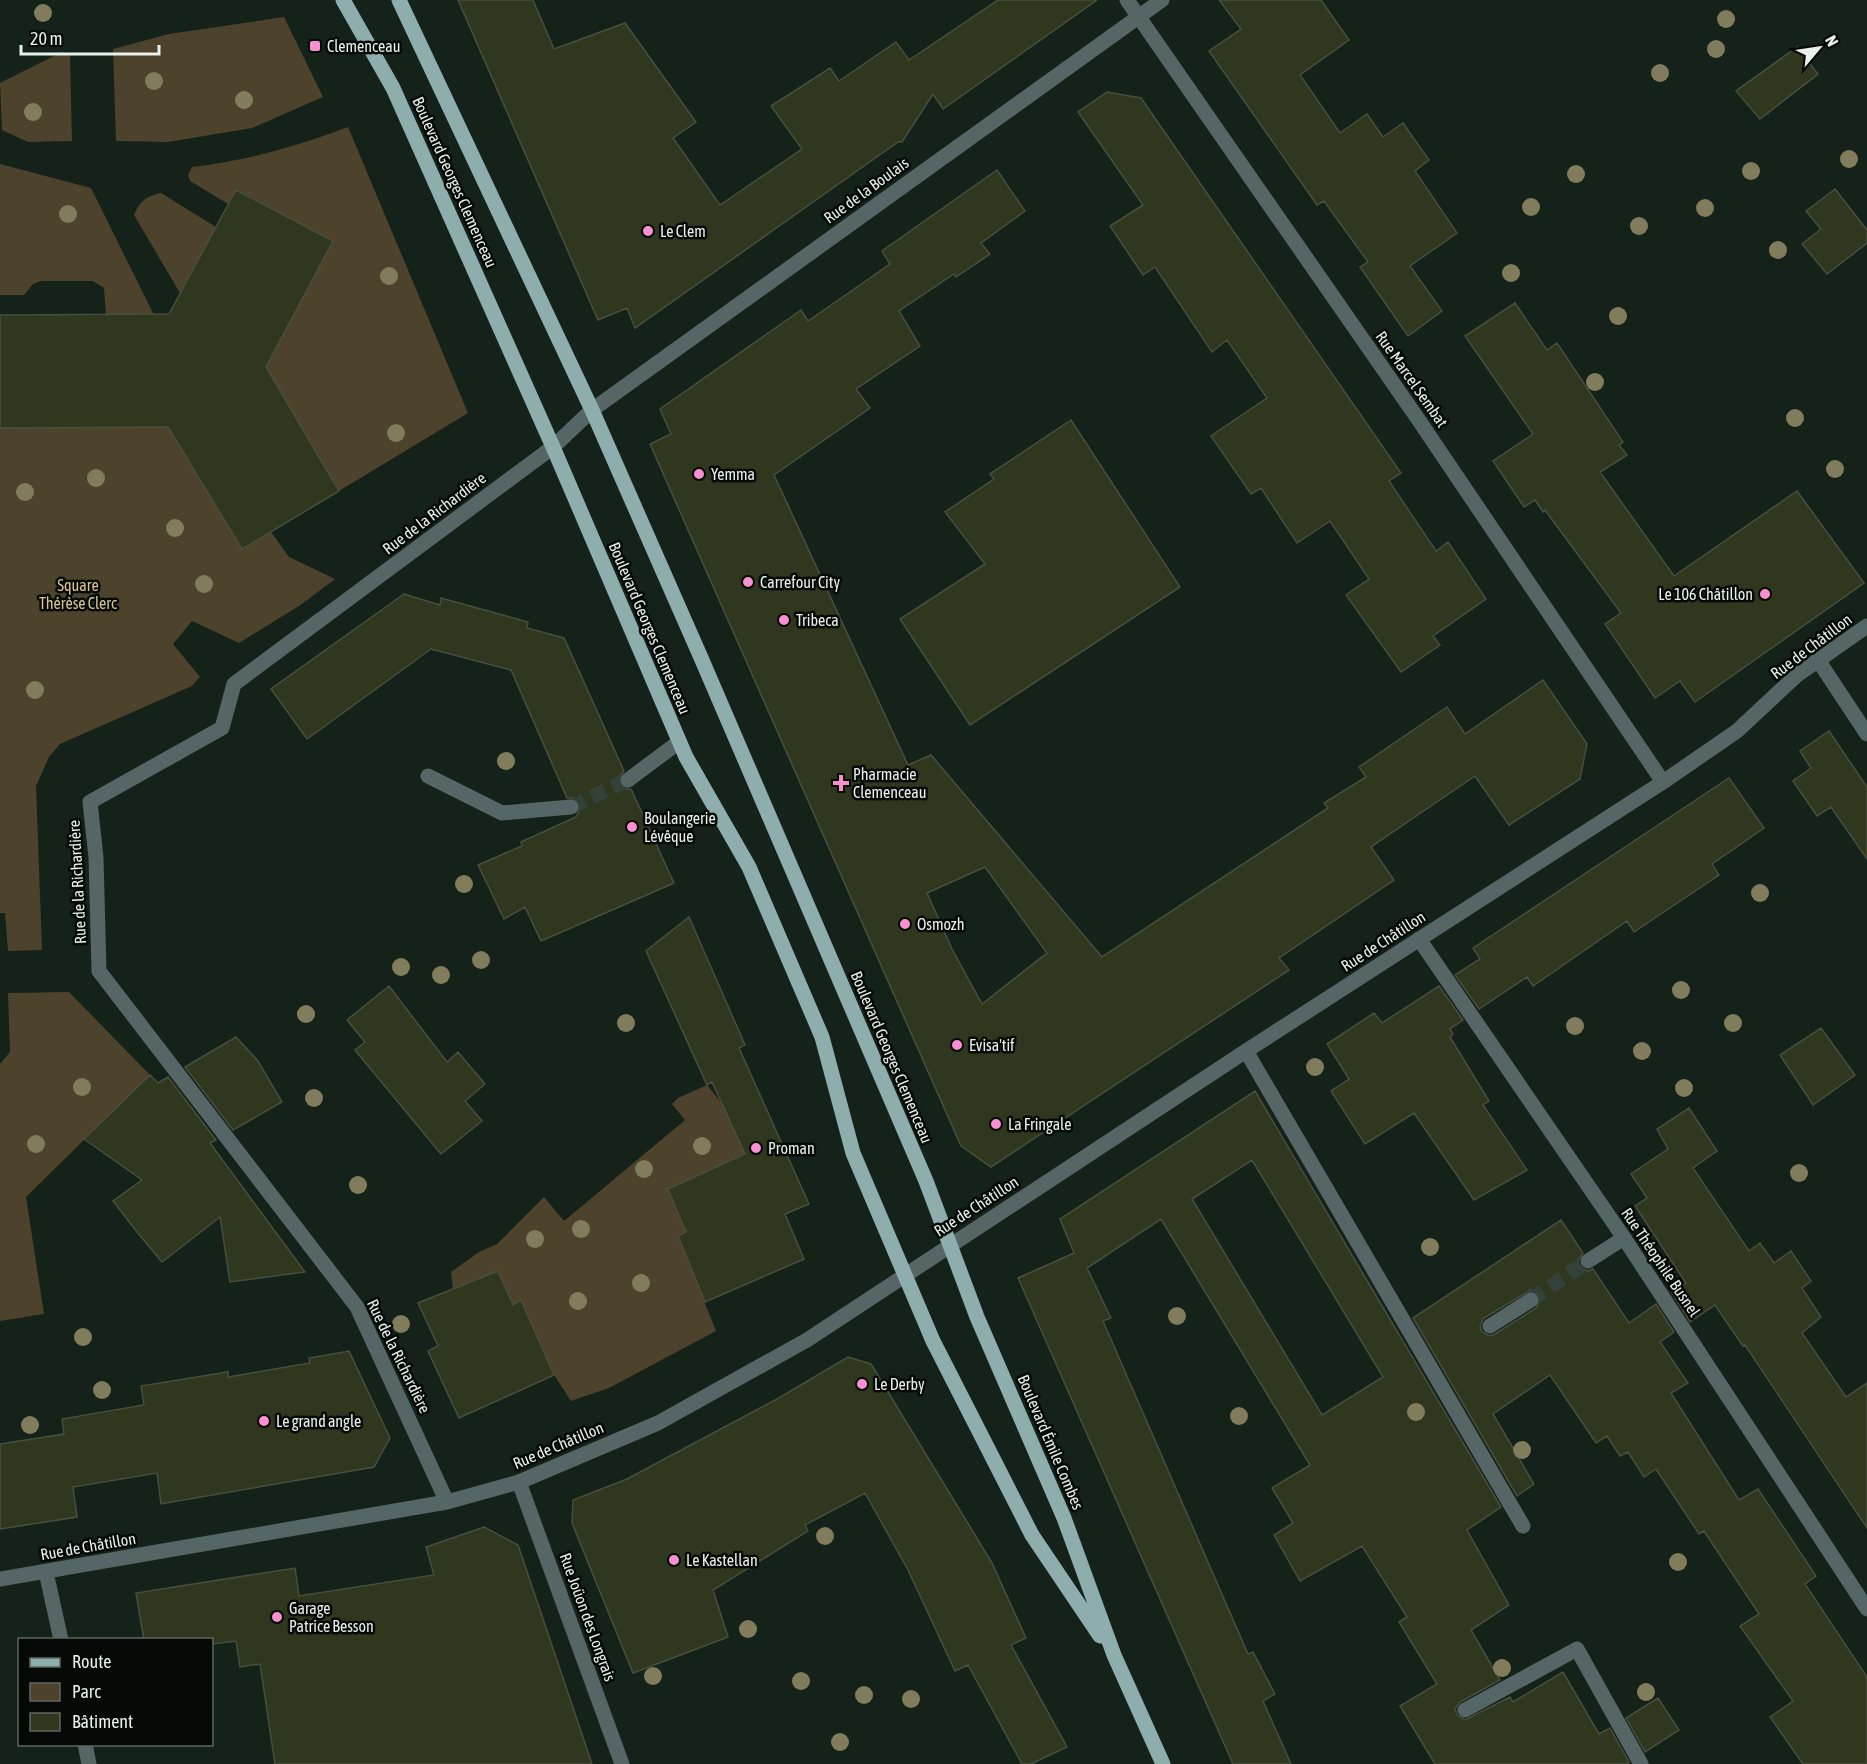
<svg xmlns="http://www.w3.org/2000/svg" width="1867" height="1764" viewBox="0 0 1867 1764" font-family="'Asap Condensed',sans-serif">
	<rect width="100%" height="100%" fill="#14221a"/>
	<path fill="#4d432c" d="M284,17L323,97L252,128L168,142L116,141L113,49L169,34Z
		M62,52L70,54L72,141L28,142L2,130L0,83Z
		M348,127L468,413L339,491L266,367L333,241L237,190L228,204L190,181L188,175L192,167C247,161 297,146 348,127Z
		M0,164L91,188L154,315L106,316L104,288L93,281H41L33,284L24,295H0Z
		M161,193L216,227L180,293L134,215C140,201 146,196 161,193Z
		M168,427L241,548L271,532L289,557L335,579L299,606L239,643L192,621L173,644L200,677L192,686L60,744L49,757L36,786L42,950L8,951L5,913H0V428Z
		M69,992L150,1075L26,1197L44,1314L0,1321V1064L10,1052L8,993Z
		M707,1085L723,1105L745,1154L686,1232L678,1236L716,1331L609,1388L571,1401L554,1375L521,1301L513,1305L498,1271L453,1290L451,1272L479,1252L497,1244L544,1197L564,1221L685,1120L672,1104L678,1098Z"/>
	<path fill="#2f371e" stroke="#494e3f" stroke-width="1.5" fill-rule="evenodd" d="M458,0H533L554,49L625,23L696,122L673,138L720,205L802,149L771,106L830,68L839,81L896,42L909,60L998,0H1097L943,109L933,94L902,142H898L635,328L627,308L598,320Z
		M1219,0H1321L1349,40L1300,75L1340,133L1367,114L1383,137L1403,123L1429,160L1415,171L1457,233L1410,266L1442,311L1408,336L1360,267L1368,262L1324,201L1317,205L1209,51L1241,29Z
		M1797,47L1818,74L1760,119L1736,91Z
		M1107,92L1141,98L1401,473L1389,481L1436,551L1448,542L1486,599L1433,636L1440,645L1401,672L1346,595L1369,579L1330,521L1297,543L1261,488L1251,494L1211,436L1267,398L1227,340L1212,352L1155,267L1143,275L1110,226L1143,205L1078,112Z
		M997,170L1025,211L981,243L990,254L956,277L954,274L899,311L920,346L856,389L870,408L774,475L908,765L931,755L1102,957L1328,808L1324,803L1366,777L1359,767L1447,707L1465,734L1543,680L1587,744L1580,779L1509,825L1475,776L1371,847L1394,880L1279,958L1289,970L991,1167L961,1146L650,444L671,434L660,409L801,310L808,321L890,264L882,251ZM985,867L1047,953L982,1004L952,949L927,893Z
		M1835,189L1867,230V243L1827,274L1802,244L1821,229L1806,211Z
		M236,190L333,241L266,367L339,491L242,549L168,427L0,428V315L169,314Z
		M1515,303L1547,350L1557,343L1623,442L1619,445L1627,455L1600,472L1674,576L1797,491L1864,583L1695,702L1680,681L1655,698L1605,624L1621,613L1545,510L1543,512L1535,500L1524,507L1493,461L1533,434L1465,336Z
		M1071,420L1180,587L970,725L900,619L985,564L945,512L994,479L990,474Z
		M404,594L440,605L441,598L528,622L527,628L564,638L624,771L619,777L620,785L625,789H631L674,883L541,941L525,907L504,919L478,865L522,846L521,842L576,817L581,807L576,798H567L511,670L431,649L307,739L271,689Z
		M1829,731L1867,787V859L1831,807L1817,816L1793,781L1811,768L1800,751Z
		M1729,778L1764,828L1712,864L1719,875L1634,932L1627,921L1533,986L1527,977L1479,1009L1455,975L1480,959L1473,948Z
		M689,917L745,1045L739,1048L809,1204L785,1214L804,1259L705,1302L678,1236L686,1232L668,1189L745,1154L712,1082L707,1085L646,951Z
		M389,986L447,1062L458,1052L485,1084L465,1101L482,1121L441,1154L355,1050L365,1042L347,1020Z
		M1439,986L1463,1020L1450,1029L1453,1034L1450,1037L1489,1101L1483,1105L1527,1170L1474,1200L1414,1113L1365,1144L1331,1091L1349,1079L1327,1044L1374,1013L1382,1023Z
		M1821,1028L1855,1075L1813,1105L1780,1055Z
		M236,1037L258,1061L282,1102L233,1130L185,1067Z
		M150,1075L158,1083L168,1077L216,1140L210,1143L305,1272L230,1282L220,1217L162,1262L137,1232L113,1201L142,1180L84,1139Z
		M1255,1091L1501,1507L1467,1530L1509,1605L1471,1630L1500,1680L1460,1702L1455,1709L1457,1715L1465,1720L1510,1697L1513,1702L1563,1672L1599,1734L1610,1728L1629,1762L1627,1764H1435L1400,1706L1437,1684L1399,1622L1407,1617L1362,1546L1300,1581L1274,1535L1293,1523L1272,1488L1310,1465L1161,1219L1087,1268L1111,1318L1103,1321L1248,1654L1253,1652L1275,1694L1263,1701L1291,1764H1233L1018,1278L1074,1253L1060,1219ZM1252,1160L1383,1377L1322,1415L1192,1199Z
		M1689,1108L1717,1151L1693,1168L1749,1251L1760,1243L1774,1263L1791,1251L1811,1281L1802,1288L1821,1317L1802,1333L1846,1397L1867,1383V1528L1745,1345L1743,1346L1715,1305L1690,1322L1672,1293L1686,1283L1635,1206L1647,1198L1631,1174L1668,1149L1657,1129Z
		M1561,1220L1583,1253L1578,1261L1580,1267L1588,1271L1593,1269L1629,1323L1656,1304L1674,1332L1660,1342L1688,1383L1671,1393L1739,1500L1758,1489L1816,1576L1805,1584L1867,1677V1764H1803L1770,1717L1793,1701L1740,1626L1759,1614L1704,1531L1699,1534L1656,1469L1644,1477L1628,1452L1620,1456L1607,1436L1596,1443L1550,1375L1493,1414L1534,1484L1517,1496L1413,1318ZM1531,1290L1536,1292L1541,1299L1536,1308L1495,1334L1490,1336L1482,1332L1480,1326L1484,1318Z
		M498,1271L513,1305L521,1300L554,1375L459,1418L428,1351L438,1346L418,1303Z
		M349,1351L390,1438L374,1467L161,1504L157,1473L73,1487L77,1517L0,1529V1444L64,1434L62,1419L144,1405L141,1386L228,1372V1377L310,1363L309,1358Z
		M848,1357L871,1364L992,1563L1026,1638L1011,1645L1067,1747L1031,1764H1022L968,1665L955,1671L908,1570L865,1493L805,1525L808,1531L713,1590L728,1637L633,1673L572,1523L573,1500L627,1479L777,1399Z
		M484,1527L518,1545L592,1764H275L260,1664L240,1667L236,1641L212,1644V1640H144L136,1593L295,1568L299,1596L434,1575L426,1547Z
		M1658,1698L1679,1730L1645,1752L1626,1718Z"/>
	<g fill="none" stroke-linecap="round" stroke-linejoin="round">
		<path stroke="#344139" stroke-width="15" stroke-dasharray="15 8" stroke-linecap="butt" d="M571,807L628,780
			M1531,1300L1588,1261"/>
		<path stroke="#566565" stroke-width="15" d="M1127,0L1418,419L1663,782
			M1818,660L1867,734
			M428,776L502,813L571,807
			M628,780L679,742
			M1419,939L1624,1238L1867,1609
			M1246,1051L1523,1526
			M1588,1261L1624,1238
			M1490,1326L1531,1300
			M519,1482L622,1764
			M447,1502L357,1307L99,971L96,857L90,802L222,728L234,684L553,447L592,410L1162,0
			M46,1572L61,1640
			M0,1579L447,1502L519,1482L658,1423L807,1340L1246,1051L1663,782L1737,731L1797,675L1867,626
			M1465,1710L1577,1649L1641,1764
			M85,1744L89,1764"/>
		<path stroke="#8daeac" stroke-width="15" d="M343,0L393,88L553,447L686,757L749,867L822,1037L853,1153L933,1341L1032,1535L1100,1636
			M399,0L592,410L702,660L926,1181L977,1317L1064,1518L1114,1655L1163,1764"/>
	</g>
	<g fill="#817c5b">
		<circle cx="43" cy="13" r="9"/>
		<circle cx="1726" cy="19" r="9"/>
		<circle cx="1716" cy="49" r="9"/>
		<circle cx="1660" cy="73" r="9"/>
		<circle cx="154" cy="81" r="9"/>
		<circle cx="244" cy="100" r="9"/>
		<circle cx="33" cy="112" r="9"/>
		<circle cx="1849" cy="159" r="9"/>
		<circle cx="1751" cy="171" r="9"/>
		<circle cx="1576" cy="174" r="9"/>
		<circle cx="1531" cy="207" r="9"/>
		<circle cx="1705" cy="208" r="9"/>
		<circle cx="68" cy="214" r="9"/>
		<circle cx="1639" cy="226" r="9"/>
		<circle cx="1778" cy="250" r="9"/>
		<circle cx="1511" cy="273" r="9"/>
		<circle cx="389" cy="276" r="9"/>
		<circle cx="1618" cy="316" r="9"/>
		<circle cx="1595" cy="382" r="9"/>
		<circle cx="1795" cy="418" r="9"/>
		<circle cx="396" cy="433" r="9"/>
		<circle cx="1835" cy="469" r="9"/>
		<circle cx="96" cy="478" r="9"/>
		<circle cx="25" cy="492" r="9"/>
		<circle cx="175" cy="528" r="9"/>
		<circle cx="204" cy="584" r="9"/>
		<circle cx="35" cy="690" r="9"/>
		<circle cx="506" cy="761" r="9"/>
		<circle cx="464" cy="884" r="9"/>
		<circle cx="1760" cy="893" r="9"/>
		<circle cx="481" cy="960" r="9"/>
		<circle cx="401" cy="967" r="9"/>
		<circle cx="441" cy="975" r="9"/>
		<circle cx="1681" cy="990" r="9"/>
		<circle cx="306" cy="1014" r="9"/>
		<circle cx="626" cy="1023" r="9"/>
		<circle cx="1733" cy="1023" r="9"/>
		<circle cx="1575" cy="1026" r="9"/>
		<circle cx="1642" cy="1051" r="9"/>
		<circle cx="1315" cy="1067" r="9"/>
		<circle cx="82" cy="1087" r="9"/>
		<circle cx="1684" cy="1088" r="9"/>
		<circle cx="314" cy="1098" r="9"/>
		<circle cx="36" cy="1144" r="9"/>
		<circle cx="702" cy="1146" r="9"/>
		<circle cx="644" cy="1169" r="9"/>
		<circle cx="1799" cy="1173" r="9"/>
		<circle cx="358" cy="1185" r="9"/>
		<circle cx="581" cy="1229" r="9"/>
		<circle cx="535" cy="1239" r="9"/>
		<circle cx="1430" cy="1247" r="9"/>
		<circle cx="641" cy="1283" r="9"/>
		<circle cx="578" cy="1301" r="9"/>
		<circle cx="1177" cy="1316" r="9"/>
		<circle cx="401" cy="1324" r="9"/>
		<circle cx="83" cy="1337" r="9"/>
		<circle cx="102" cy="1390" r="9"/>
		<circle cx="1416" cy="1412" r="9"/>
		<circle cx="1239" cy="1416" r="9"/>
		<circle cx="30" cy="1425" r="9"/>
		<circle cx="1522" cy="1450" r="9"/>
		<circle cx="825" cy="1536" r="9"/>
		<circle cx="1678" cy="1562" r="9"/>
		<circle cx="748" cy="1629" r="9"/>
		<circle cx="1502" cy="1668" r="9"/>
		<circle cx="653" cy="1676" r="9"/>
		<circle cx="801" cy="1681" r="9"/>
		<circle cx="1646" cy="1692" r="9"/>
		<circle cx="864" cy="1695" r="9"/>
		<circle cx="911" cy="1699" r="9"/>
		<circle cx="840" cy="1742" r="9"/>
	</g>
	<g fill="#f690d0" stroke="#050a07" stroke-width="2">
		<rect x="309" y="40" width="12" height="12" rx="3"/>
		<circle cx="648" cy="231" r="6"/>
		<circle cx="699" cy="474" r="6"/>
		<circle cx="748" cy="582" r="6"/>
		<circle cx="1765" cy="594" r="6"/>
		<circle cx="784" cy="620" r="6"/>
		<path d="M838 774h6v6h6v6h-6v6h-6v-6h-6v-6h6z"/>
		<circle cx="632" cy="827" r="6"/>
		<circle cx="905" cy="924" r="6"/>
		<circle cx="957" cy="1045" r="6"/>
		<circle cx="996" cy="1124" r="6"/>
		<circle cx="756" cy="1148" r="6"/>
		<circle cx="862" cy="1384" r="6"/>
		<circle cx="264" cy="1421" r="6"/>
		<circle cx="674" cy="1560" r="6"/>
		<circle cx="277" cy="1617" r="6"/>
	</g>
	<g text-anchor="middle" stroke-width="5" stroke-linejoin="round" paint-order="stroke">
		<g font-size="16" fill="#e8f1eb" stroke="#050a07" text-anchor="start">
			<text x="327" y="52">Clemenceau</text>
			<text x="660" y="237">Le Clem</text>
			<text x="711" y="480">Yemma</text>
			<text x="760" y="588">Carrefour City</text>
			<text x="1753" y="600" text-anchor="end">Le 106 Châtillon</text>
			<text x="796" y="626">Tribeca</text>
			<text x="853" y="780">Pharmacie<tspan x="853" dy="18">Clemenceau</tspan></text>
			<text x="644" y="824">Boulangerie<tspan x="644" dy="18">Lévêque</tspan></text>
			<text x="917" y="930">Osmozh</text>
			<text x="969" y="1051">Evisa'tif</text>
			<text x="1008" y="1130">La Fringale</text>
			<text x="768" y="1154">Proman</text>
			<text x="874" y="1390">Le Derby</text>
			<text x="276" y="1427">Le grand angle</text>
			<text x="686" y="1566">Le Kastellan</text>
			<text x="289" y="1614">Garage<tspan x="289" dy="18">Patrice Besson</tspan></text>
		</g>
		<g font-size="16" fill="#e8f1eb" stroke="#050a07">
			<text transform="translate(455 182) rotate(66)" y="6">Boulevard Georges Clemenceau</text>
			<text transform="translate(866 190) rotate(-36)" y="6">Rue de la Boulais</text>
			<text transform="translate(1412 379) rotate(55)" y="6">Rue Marcel Sembat</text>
			<text transform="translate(434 513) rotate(-37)" y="6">Rue de la Richardière</text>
			<text transform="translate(650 628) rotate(67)" y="6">Boulevard Georges Clemenceau</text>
			<text transform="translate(1811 646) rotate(-37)" y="6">Rue de Châtillon</text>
			<text transform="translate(77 882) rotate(-93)" y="6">Rue de la Richardière</text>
			<text transform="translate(1383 941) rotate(-33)" y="6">Rue de Châtillon</text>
			<text transform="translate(892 1057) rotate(67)" y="6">Boulevard Georges Clemenceau</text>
			<text transform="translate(976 1206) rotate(-33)" y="6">Rue de Châtillon</text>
			<text transform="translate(1661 1262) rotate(56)" y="6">Rue Théophile Busnel</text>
			<text transform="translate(399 1356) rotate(64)" y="6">Rue de la Richardière</text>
			<text transform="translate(1051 1442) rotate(67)" y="6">Boulevard Émile Combes</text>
			<text transform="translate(558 1445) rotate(-23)" y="6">Rue de Châtillon</text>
			<text transform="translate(88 1546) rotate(-10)" y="6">Rue de Châtillon</text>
			<text transform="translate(588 1617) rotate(70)" y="6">Rue Joüon des Longrais</text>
		</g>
		<g font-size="16" fill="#dbc591" stroke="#050a07">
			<text x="78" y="591">Square<tspan x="78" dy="18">Thérèse Clerc</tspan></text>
		</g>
	</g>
	<rect x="18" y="1638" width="195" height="108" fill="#050a07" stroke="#606662" stroke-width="1.5"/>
	<rect x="30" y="1658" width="30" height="9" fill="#8daeac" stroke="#606662" stroke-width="1.5"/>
	<text x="72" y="1668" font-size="18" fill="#e8f1eb">Route</text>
	<rect x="30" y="1683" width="30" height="18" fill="#4d432c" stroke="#606662" stroke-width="1.5"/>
	<text x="72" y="1698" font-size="18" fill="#e8f1eb">Parc</text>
	<rect x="30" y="1713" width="30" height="18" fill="#2f371e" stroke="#606662" stroke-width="1.5"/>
	<text x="72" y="1728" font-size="18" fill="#e8f1eb">Bâtiment</text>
	<g transform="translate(1819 48) rotate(61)" stroke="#050a07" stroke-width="4.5" paint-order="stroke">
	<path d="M0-4.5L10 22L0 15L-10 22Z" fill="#e8f1eb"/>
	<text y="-9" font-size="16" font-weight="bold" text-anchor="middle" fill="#e8f1eb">N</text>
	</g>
	<path d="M21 45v9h138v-9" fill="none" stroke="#e8f1eb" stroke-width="3"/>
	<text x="30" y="45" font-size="18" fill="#e8f1eb" stroke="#050a07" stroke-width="4.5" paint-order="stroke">20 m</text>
</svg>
